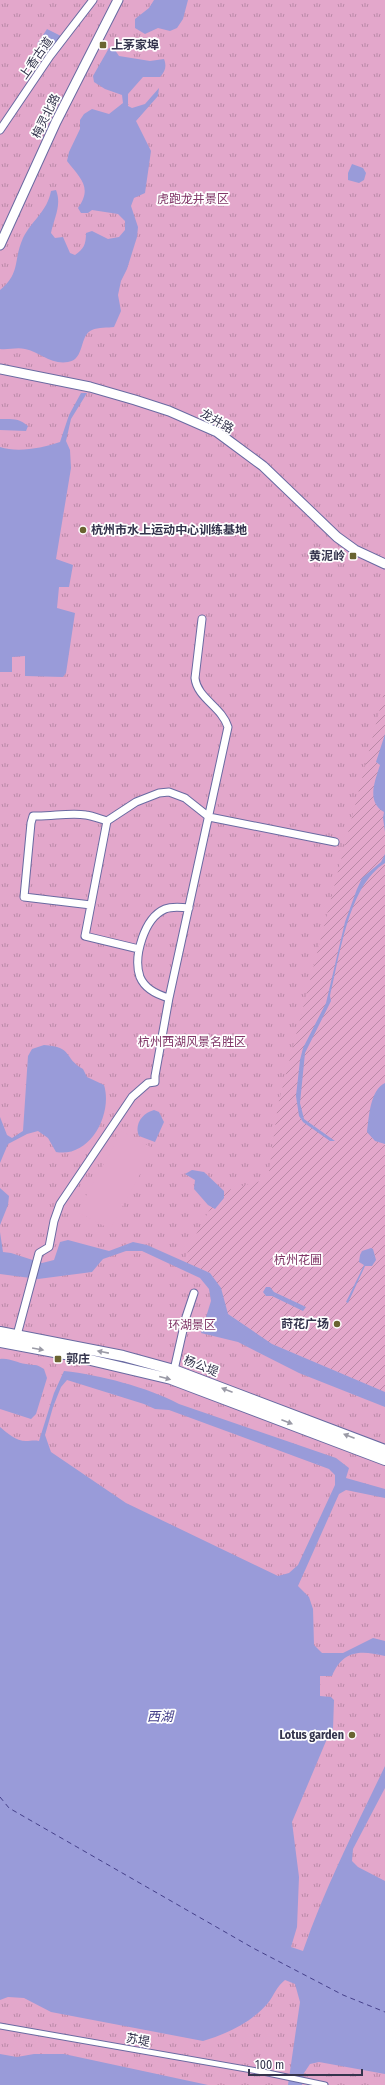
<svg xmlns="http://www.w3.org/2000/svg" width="385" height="2085" viewBox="0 0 385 2085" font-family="'Fira Sans Condensed','Noto Sans SC',sans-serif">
	<defs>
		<pattern id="park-tufts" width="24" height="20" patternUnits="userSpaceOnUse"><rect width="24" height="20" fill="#e3a7cb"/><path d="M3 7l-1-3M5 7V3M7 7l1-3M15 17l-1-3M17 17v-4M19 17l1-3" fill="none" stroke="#b989a7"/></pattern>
		<pattern id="garden-furrows" width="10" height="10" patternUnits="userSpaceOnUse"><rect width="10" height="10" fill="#e3a7cb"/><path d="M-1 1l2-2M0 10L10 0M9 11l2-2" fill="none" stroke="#b989a7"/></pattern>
	</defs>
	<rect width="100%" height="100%" fill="#e8e9f5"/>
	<path fill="url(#park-tufts)" d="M0,0H385V2085H0Z"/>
	<path fill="url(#garden-furrows)" d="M385,689V1397L269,1350L224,1317L216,1287L182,1266C188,1251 213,1196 226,1191C239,1186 254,1183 268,1179L278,1105Z"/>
	<path fill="#e3a7cb" d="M122,1131L154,1149L110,1229L77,1212Z"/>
	<path fill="#999bd9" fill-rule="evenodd" d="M154,0H188L183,19L177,28L170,31L158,28L145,34L135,28V19L149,8Z
		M47,29L61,36L48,54L37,44Z
		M109,48L115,50L119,56L150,61L164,59C167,67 165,71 160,77H143L128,94V106L132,108L145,104L159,88L158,96L136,121L151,151L145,193L134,198L131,206L138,227L137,237L127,269L121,281L118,295L121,311L114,327C108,328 98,327 92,330C79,335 85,360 68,362C51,365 40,352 25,349C17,347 8,350 0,349V290C21,273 13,260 23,238C32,220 47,212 51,191L56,190C62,205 54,218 51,233L55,238L63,237L70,253L75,255C84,249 86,244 86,233L92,231L108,239L119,237L125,230V221L118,214L92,210L88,213H81L78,208C93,187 80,178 67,161L69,152L80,129V120L84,114L92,109L109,114L123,103L122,95L105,89L94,82L93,76Z
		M352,164L363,168L366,173L364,180L359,183L348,180V173Z
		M81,393H87L71,419L66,441L70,450L71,468L56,559L73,565L69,587H59L57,608L75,613L66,673L63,677L25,676V656L12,657V672H0V447C18,453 42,448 60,442L69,415Z
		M0,419C12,419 19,418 28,426L26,431L0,430Z
		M385,734V832L383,818L384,812C366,802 375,781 380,765L376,762Z
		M385,854V863C348,886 340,956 330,996L331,1001L305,1053L300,1103L304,1119L335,1141H330L303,1122L299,1116L296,1096L300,1060L303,1048L326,1003L345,922L357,889L362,878L381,862Z
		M44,1045C74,1047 63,1058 83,1069L87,1077L104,1085C113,1114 90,1158 56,1152L48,1138L38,1131L27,1134L8,1144L0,1163V1117L7,1135L12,1138L23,1131L28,1056L32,1049Z
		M385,1083V1144L375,1141L367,1132C369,1117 370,1090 385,1083Z
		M154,1110L159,1112L164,1122L155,1142L139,1136C134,1125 142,1113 154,1110Z
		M192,1170L204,1172L224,1191V1198L215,1209L208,1205L194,1189L195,1180L185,1174Z
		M0,1188L9,1196L8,1205L0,1225Z
		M0,1232L3,1252L11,1253L42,1263L54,1260L60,1242L68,1240L109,1251L133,1242L147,1245L210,1273L221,1288L228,1314L272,1344L385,1392V1407L299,1373L238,1342L201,1333L211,1301L209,1289L200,1278L142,1251H126L103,1259L92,1272L38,1279L0,1274Z
		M371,1248L373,1249L376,1260L372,1266H365L348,1303L346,1302L364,1265L359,1262L360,1255L362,1251Z
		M266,1287H270L274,1292L306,1307L303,1311L272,1296H266L263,1292Z
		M0,1359C11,1358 16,1363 26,1364C35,1366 35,1363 44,1369L47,1378L36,1414L31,1419L0,1409Z
		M64,1371C100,1375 147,1387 179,1404L336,1458L349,1468L346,1478L385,1489V1498L346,1490L339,1494L298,1586L309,1597L313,1609L314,1645L322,1653H343L373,1638L385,1641V1656C360,1650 343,1650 332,1676H320V1696L331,1697L334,1700L333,1729L329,1734L292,1822L299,1877L297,1927L291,1947L303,1951C325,1887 356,1827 385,1766V1788L353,1849L352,1861L358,1867L385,1881V2074L319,2062L310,2064L304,2073L302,2085H288L300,2002L295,1984L285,1980C277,1986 274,1995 268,2003C252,2022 227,2034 203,2041L51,2012L24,1998L8,1997L0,2000V1427C7,1433 16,1441 26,1441C31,1441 33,1440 39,1441L54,1393ZM67,1380L144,1404L155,1409L169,1410L329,1469L335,1475V1485L298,1565L289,1573L278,1576L126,1503L51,1452L45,1435L53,1407L61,1387Z
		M0,2054L17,2057L34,2054H64L208,2085H0Z"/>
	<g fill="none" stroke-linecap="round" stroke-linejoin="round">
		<path stroke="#45408a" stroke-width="1" stroke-dasharray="5 4" stroke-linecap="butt" d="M0,1797L9,1808L253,1948L343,1995L385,2012"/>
		<defs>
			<path id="pedestrian" d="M0,2026L263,2072L325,2085"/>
			<path id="minor" d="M0,130L50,56L93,0
				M91,905L24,897L31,823L33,816C51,817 69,812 86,815C93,816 100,819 107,821
				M139,949L85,936L107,821L136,802L159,793L169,792L185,798L209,817L335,842
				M169,998C158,995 145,989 140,977C133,957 144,918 165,909C172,906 181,907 189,908
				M17,1335L39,1253L49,1247L54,1221L60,1204L132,1097L148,1083L155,1082V1076L169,998L228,727C222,707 197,698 195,678L202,619
				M174,1370L186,1317L194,1293"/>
			<path id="tertiary" d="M0,245L56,122L118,0
				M0,369L90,387L135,400L169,411L217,432L263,466L337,537L355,550L385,564"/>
			<path id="secondary" d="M0,1332L123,1356L174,1370L385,1450
				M0,1342L65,1354L171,1379L385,1460"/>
		</defs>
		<use href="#pedestrian" stroke="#696aa2" stroke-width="7"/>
		<use href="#minor" stroke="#696aa2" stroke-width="9"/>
		<use href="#tertiary" stroke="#696aa2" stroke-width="11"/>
		<use href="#secondary" stroke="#696aa2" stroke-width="12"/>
		<use href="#pedestrian" stroke="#fff" stroke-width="5"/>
		<use href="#minor" stroke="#fff" stroke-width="7"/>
		<use href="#tertiary" stroke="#fff" stroke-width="9"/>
		<use href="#secondary" stroke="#fff" stroke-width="10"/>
	</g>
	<defs><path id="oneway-solid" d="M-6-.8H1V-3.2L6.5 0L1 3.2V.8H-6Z"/></defs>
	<g fill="#9a9aa6">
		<use href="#oneway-solid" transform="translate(38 1349) rotate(10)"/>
		<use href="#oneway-solid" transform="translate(103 1352) rotate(-169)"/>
		<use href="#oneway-solid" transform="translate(165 1378) rotate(15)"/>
		<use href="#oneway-solid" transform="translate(227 1390) rotate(-159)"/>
		<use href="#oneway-solid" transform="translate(287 1422) rotate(21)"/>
		<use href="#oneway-solid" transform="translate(349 1436) rotate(-159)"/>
	</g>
	<g fill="#6a6431" stroke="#fff" stroke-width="1.5">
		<rect x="99" y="41" width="8" height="8" rx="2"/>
		<circle cx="83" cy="530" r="4"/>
		<rect x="349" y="552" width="8" height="8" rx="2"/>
		<circle cx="337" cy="1324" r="4"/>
		<rect x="54" y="1355" width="8" height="8" rx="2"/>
		<circle cx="352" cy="1735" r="4"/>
	</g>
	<g text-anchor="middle" stroke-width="3.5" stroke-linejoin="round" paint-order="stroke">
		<g font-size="12" font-weight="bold" fill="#34344d" stroke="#fff" text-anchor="start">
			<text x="111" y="49">上茅家埠</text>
			<text x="91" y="534">杭州市水上运动中心训练基地</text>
			<text x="345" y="560" text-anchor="end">黄泥岭</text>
			<text x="329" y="1328" text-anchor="end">莳花广场</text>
			<text x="66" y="1363">郭庄</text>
			<text x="344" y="1739" text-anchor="end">Lotus garden</text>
		</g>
		<g font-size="12" fill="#34344d" stroke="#fff">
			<text transform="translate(36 58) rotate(-55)" y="4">上香古道</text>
			<text transform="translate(46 116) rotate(-64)" y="4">梅灵北路</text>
			<text transform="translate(217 421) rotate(30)" y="4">龙井路</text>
			<text transform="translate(201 1366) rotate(21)" y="4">杨公堤</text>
			<text transform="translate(138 2040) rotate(10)" y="4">苏堤</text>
		</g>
		<g font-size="12" fill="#813768" stroke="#fff">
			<text x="193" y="203">虎跑龙井景区</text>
			<text x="192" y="1046">杭州西湖风景名胜区</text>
			<text x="298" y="1264">杭州花圃</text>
			<text x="192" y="1329">环湖景区</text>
		</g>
		<g font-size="13" font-style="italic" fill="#45408a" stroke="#fff">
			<text x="160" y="1721">西湖</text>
		</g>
	</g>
	<path d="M249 2069v6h113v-6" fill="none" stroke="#34344d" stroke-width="2"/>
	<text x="255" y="2069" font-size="12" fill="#34344d" stroke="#ffffff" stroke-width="3" paint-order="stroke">100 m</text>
</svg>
